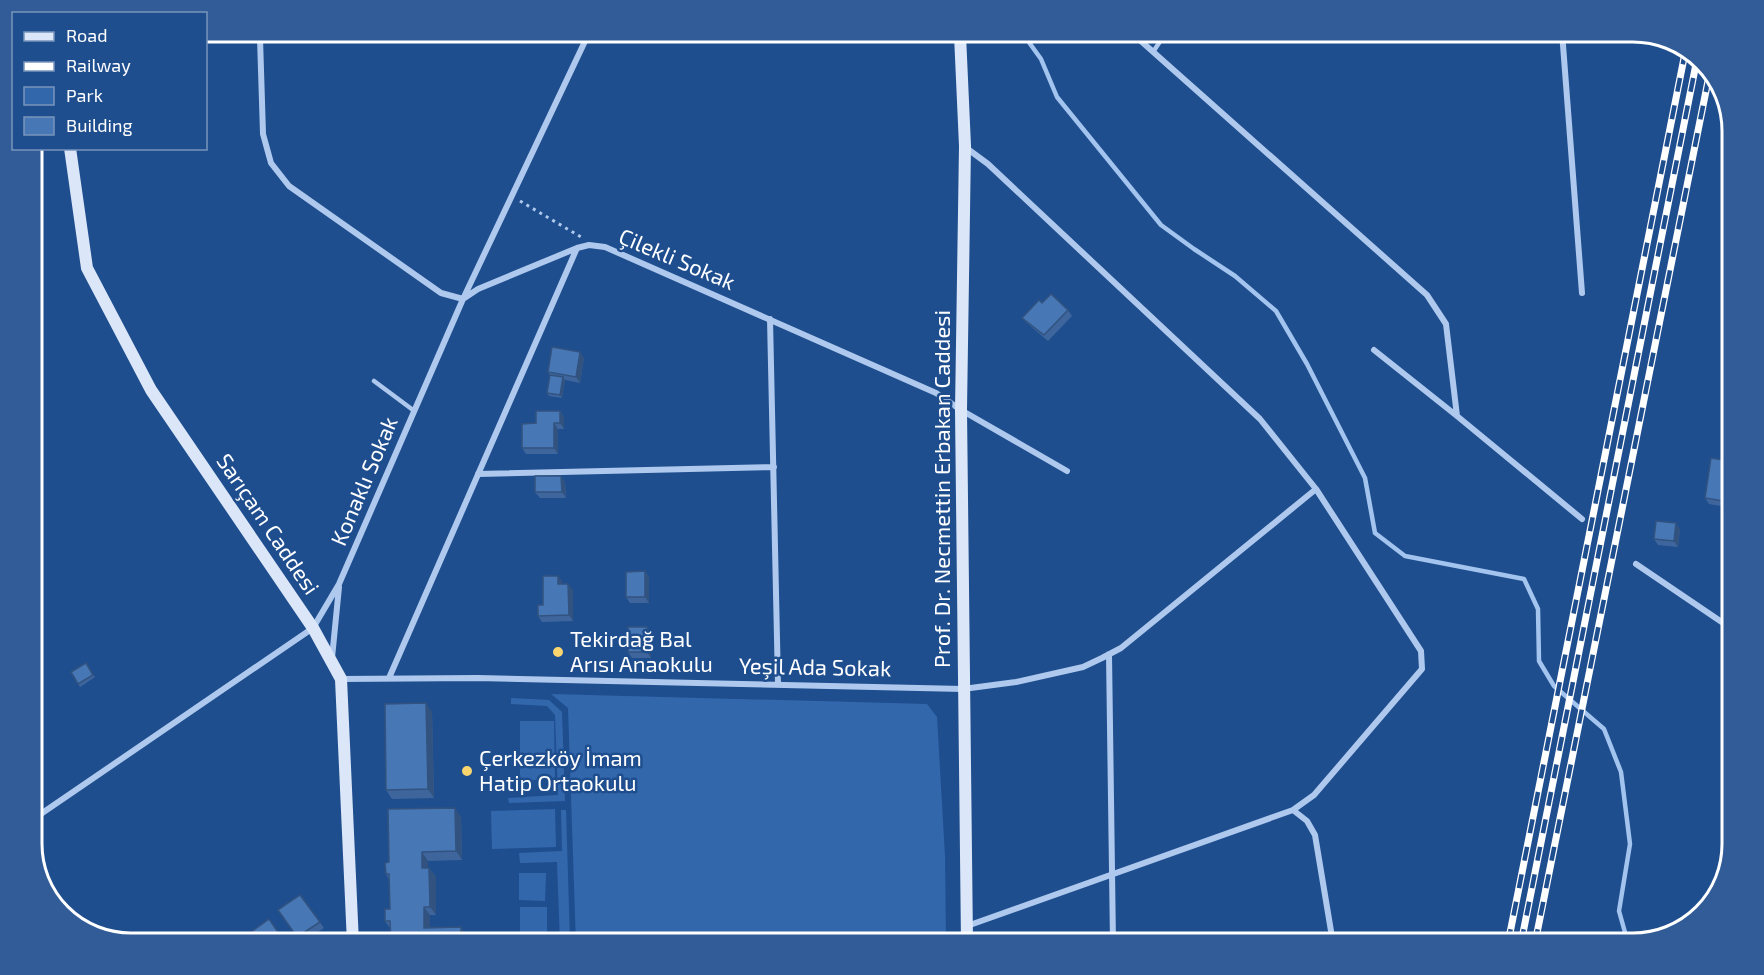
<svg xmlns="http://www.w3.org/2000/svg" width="1764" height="975" viewBox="0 0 1764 975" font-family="'Exo 2',sans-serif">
	<rect width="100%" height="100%" fill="#1f4e8f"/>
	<path fill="#3367ac" d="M551,694L927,704L937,717L945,856L946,943H802L793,937L611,941L608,943H576L568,708Z
		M511,698L549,700L562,712L565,801L509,803L508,798L558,795L555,715L547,706L511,704Z
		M520,721H554L555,780H520Z
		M555,809L556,847L492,849L491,811Z
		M561,810H566L570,943H560L557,862L520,863L519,853L562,851Z
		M519,873H546L545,901L519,900Z
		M520,907H547V934H520Z"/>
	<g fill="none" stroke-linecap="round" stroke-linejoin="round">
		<path stroke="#a2c4ee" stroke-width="4.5" d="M1023,34L1041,59L1057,97L1161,225L1194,249L1235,276L1276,311L1307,364L1365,478L1375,533L1405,556L1524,579L1538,609L1539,661L1554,686L1604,729L1621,772L1630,844L1619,911L1628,943"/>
		<path stroke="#aec9ed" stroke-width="3" stroke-dasharray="3 4.5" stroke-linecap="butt" d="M520,201L581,237"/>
		<path stroke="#aec9ed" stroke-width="4.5" d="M1153,52L1165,34
			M374,381L413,410"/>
		<path stroke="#aec9ed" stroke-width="6" d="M1562,32L1582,293
			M1133,34L1427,295L1446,324L1457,416
			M260,38L263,134L271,163L289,186L441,293L463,299
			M965,147L988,164L1260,419L1316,489L1421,651L1422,669L1314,795L1293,810
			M463,299L478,289L577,248L589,245L605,247L936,393L961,410L1067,471
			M770,319L778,684
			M1374,350L1457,416L1582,519
			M478,474L774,467
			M1636,564L1732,629
			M1109,654L1113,943
			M332,658L339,587
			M389,678L577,248
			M341,679L478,678L963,689L1016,682L1083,667L1102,658L1121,648L1316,489
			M32,820L313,628L339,584L463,299L587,37
			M967,926L1293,810L1307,821L1315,835L1333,943"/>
		<path stroke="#dbe7f9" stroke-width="12" d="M960,35L965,146L961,410L967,943
			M70,148L87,268L151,390L313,628L341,679L353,943"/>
		<defs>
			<path id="rail" d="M1508,943L1686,48
				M1521,943L1697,59
				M1535,943L1710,71"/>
		</defs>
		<use href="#rail" stroke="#fff" stroke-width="7"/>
		<use href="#rail" stroke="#1f4e8f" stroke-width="4.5" stroke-dasharray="14" stroke-linecap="butt"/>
	</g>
	<path fill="#3e669d" d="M1042,303L1068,310L1072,316L1048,341L1027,323L1022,318Z
		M584,358L580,383L565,380L562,398L549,396L547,393L550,375L548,372Z
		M560,411L564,417V429H558V454H526L522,448L536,423Z
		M1711,458L1727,507L1709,504L1705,498Z
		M565,482L566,498H540L535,492Z
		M1680,529L1678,547L1658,545L1654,539Z
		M645,571L649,577V603H630L626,597Z
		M562,581V584L573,590V621L542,622L538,616L543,605Z
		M647,627L651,633V658H632L628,652Z
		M86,663L95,677L80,687L71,672Z
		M432,712L434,798L392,799L386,790Z
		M461,817L462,860L428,861V868H429L436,877V915H430V928L467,936L390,928L385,921L390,909L389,880L386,874Z
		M300,895L324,928L301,943L278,910Z"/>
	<path fill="#32537f" d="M580,352L584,358L580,383L576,377Z
		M563,377L565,380L562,398L560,395Z
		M560,411L564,417V429L560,423Z
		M554,423L558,429V454L554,448Z
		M1729,461L1732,465V473L1727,507L1723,501Z
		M561,476L565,482L566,498L562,492Z
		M1676,523L1680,529L1678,547L1674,541Z
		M645,571L649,577V603L645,597Z
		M558,576L562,581V590L558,584Z
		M568,584L573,590V621L569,615Z
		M647,627L651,633V658L647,652Z
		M426,703L432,712L434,798L428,789Z
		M455,808L461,817L462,860L456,851Z
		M422,852L428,861V877L422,868Z
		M429,868L436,877V915L430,907Z
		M424,907L430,915V937L424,928Z
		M461,927L467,936V944H461Z"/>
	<path fill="#4877b6" stroke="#32537f" stroke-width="1.5" d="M1051,294L1068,310L1044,335L1022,318L1039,300L1042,303Z
		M552,347L580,352L576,377L548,372Z
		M550,375L563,377L560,395L547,393Z
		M536,411H560V423H554V448H522V424L536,423Z
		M1711,458L1729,461L1723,501L1705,498Z
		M535,476H561L562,492H535Z
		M1656,521L1676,523L1674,541L1654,539Z
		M645,571V597H626V572Z
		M543,576H558V584H568L569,615L538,616V605H543Z
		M628,627H647V652H628Z
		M86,663L93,675L78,684L71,672Z
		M426,703L428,789L386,790L385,704Z
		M455,808L456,851L422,852V868H429L430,907H424V928L461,927V944H391L390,921H385V909H390L389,874H386L385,863L389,862L388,809Z
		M300,895L320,922L297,937L278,910Z
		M269,919L286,944H253L247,935Z
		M237,940L239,944H231Z
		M755,940V944H709V941Z"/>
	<g fill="#fbd56e" stroke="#1f4e8f" stroke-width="2">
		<circle cx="558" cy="652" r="6"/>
		<circle cx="467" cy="771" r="6"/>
	</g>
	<g text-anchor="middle" stroke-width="5" stroke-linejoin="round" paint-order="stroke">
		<g font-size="22" fill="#fff" stroke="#1f4e8f">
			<text transform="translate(677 259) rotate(23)" y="8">Çilekli Sokak</text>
			<text transform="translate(364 481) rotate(-67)" y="8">Konaklı Sokak</text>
			<text transform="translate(942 489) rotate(-90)" y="8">Prof. Dr. Necmettin Erbakan Caddesi</text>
			<text transform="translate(268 524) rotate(56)" y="8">Sarıçam Caddesi</text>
			<text transform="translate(815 667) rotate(1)" y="8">Yeşil Ada Sokak</text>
		</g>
		<g font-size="22" fill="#fff" stroke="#1f4e8f" text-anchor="start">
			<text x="570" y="647">Tekirdağ Bal<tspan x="570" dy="25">Arısı Anaokulu</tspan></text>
			<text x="479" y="766">Çerkezköy İmam<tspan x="479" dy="25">Hatip Ortaokulu</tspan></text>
		</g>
	</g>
	<path d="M0 0H1764V975H0ZM131 42H1633A89 89 0 0 1 1722 131V844A89 89 0 0 1 1633 933H131A89 89 0 0 1 42 844V131A89 89 0 0 1 131 42Z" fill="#315c98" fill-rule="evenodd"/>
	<path fill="none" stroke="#fff" stroke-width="3" d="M131 42H1633A89 89 0 0 1 1722 131V844A89 89 0 0 1 1633 933H131A89 89 0 0 1 42 844V131A89 89 0 0 1 131 42Z"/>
	<rect x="12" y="12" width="195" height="138" fill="#1f4e8f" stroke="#7995bc" stroke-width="1.5"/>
	<rect x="24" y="32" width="30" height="9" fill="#dbe7f9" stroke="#7995bc" stroke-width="1.5"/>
	<text x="66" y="42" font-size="18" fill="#ffffff">Road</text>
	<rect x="24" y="62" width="30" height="9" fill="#ffffff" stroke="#7995bc" stroke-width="1.5"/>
	<text x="66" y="72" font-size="18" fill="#ffffff">Railway</text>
	<rect x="24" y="87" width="30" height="18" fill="#3367ac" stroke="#7995bc" stroke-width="1.5"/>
	<text x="66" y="102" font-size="18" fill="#ffffff">Park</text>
	<rect x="24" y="117" width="30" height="18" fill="#4877b6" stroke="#7995bc" stroke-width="1.5"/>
	<text x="66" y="132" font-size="18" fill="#ffffff">Building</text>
</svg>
